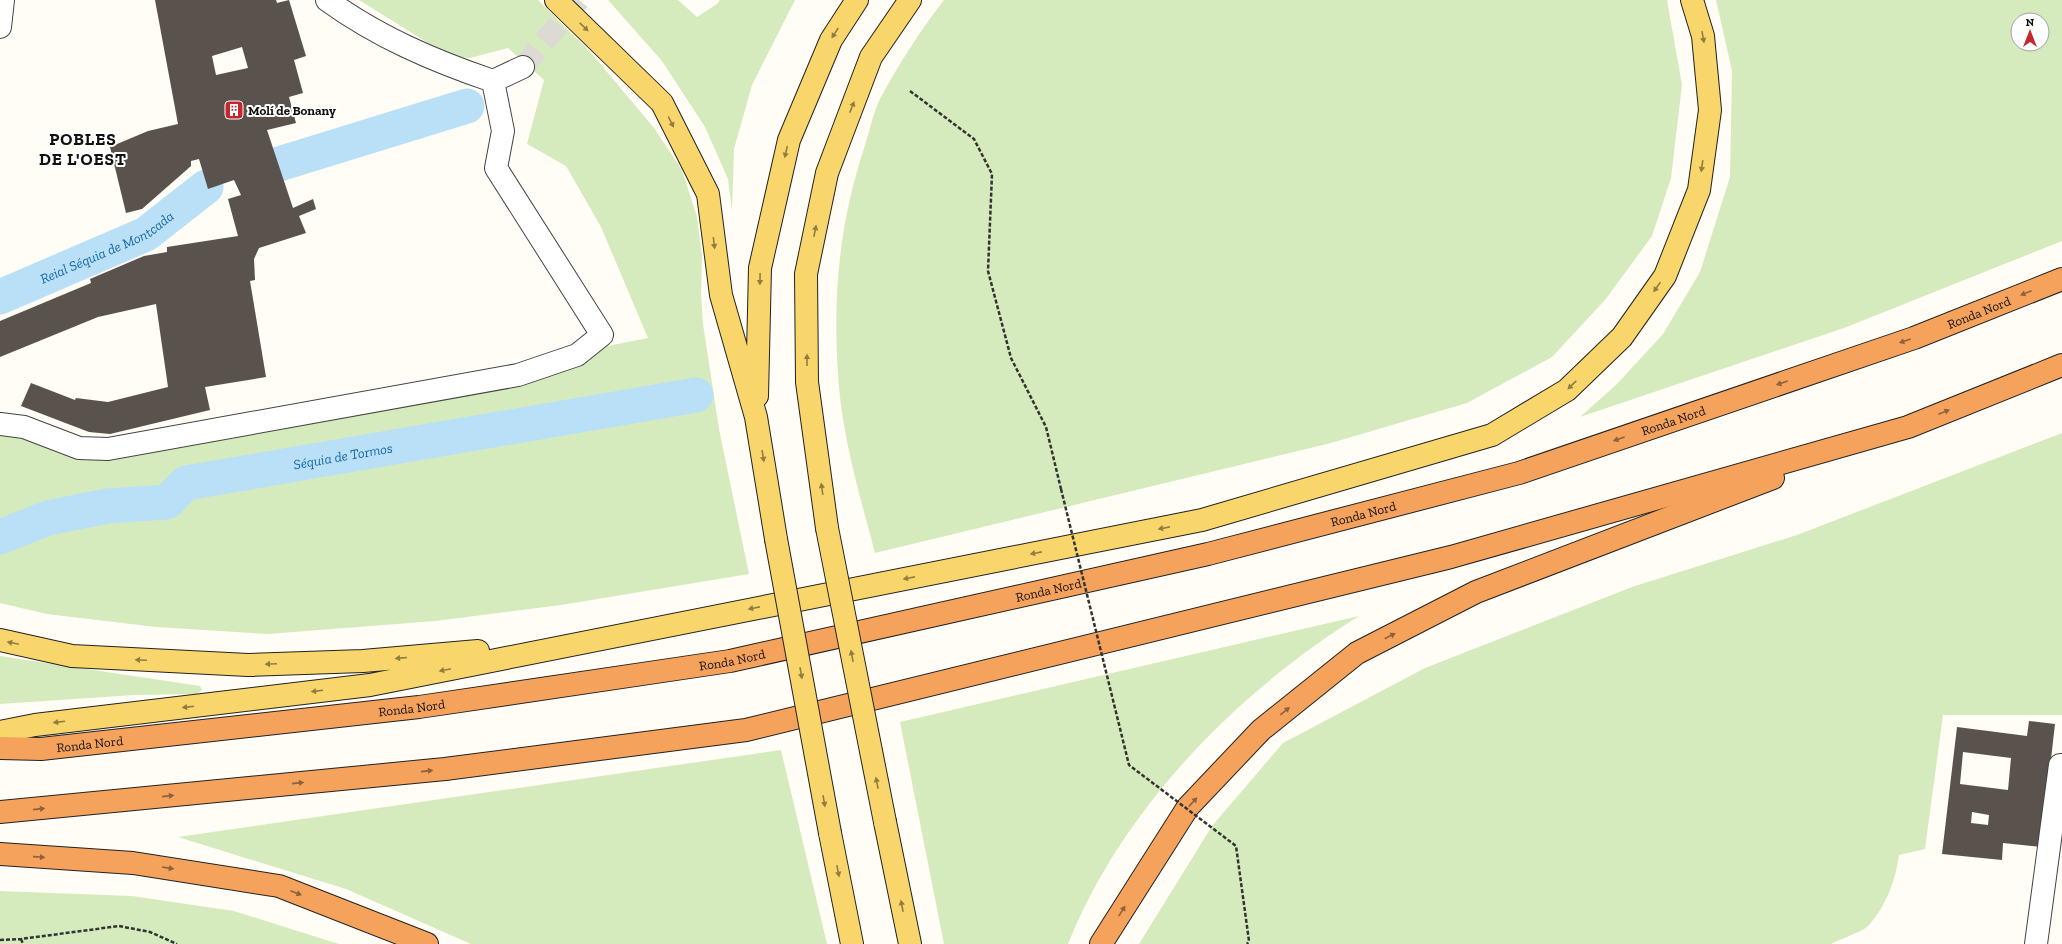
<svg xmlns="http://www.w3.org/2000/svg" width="2062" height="944" viewBox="0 0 2062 944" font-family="'Zilla Slab',serif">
	<rect width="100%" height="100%" fill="#fffdf5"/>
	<path fill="#d5ebbd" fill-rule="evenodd" d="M359,0H538L592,54L654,128L682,170L697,217L702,256L701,294L703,324L719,429L749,574L561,605L435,621L268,634L156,627L47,614L0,603V432L25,435L64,454L648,338L601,227L566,166L527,144L544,80L508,48L470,58L449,56Z
		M608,0H678L697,17L717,4L720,0H795L752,85L734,149L732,211L728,179L705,127L662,61Z
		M944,0H1667L1682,85L1671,178L1652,236L1605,300L1552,357L1467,403L1331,443L875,553C861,499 844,444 839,387C832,302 838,227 865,145C870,130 873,113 880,99C898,65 920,31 944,0Z
		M1716,0H2062V241L1844,328L1580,417L1617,384L1663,334L1700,272L1730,177L1732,71ZM2018,20H2042V44H2018Z
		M2062,433V715H1943L1925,849L1899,855C1896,879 1886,906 1869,925C1863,932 1840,939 1831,944H1139L1212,826L1283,743L1425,668L1632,587L1797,535Z
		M1359,616C1237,692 1122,809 1068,944H944L900,722Z
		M0,656L200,686L202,690L197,694L134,695L0,704Z
		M781,750L827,944H471L346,889L178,837Z
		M0,891L132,896L234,911L339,944H0Z"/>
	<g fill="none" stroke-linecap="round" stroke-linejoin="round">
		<g stroke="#b9e0f7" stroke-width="35">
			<path d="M279,164L467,106"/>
			<path id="s1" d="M0,297L146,234L206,187"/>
			<path id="s2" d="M0,537L48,518L107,506L167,502L186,483L696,395"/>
		</g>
	</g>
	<path fill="#5a524d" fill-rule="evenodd" d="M155,0H276L277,3L289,0L306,56L294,60L303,93L289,97L296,123L267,130L293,208L313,199L316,209L299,216L306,233L259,248L254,259L255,280L250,281L266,377L205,387L210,410L110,434L89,432L21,406L31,383L75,400L76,398L108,402L168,387L156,304L98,317L0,357V321L91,283L90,279L144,256L167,252V247L238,236L228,199L241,195L234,180L208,189L199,159L191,161V166L142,209L126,213L110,147L148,131L178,124ZM242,47L248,68L216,75L212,56Z
		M2029,721L2055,724L2041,847L2003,843L2002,860L1942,854L1957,727L2027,736ZM1963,752L2011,758L2008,790L1960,784ZM1972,812L1989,815L1988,825L1971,823Z"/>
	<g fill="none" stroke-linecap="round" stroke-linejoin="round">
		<path stroke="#dbdad3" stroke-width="22" stroke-dasharray="22 11" stroke-linecap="butt" d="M523,67L579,0"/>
		<defs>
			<path id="minor" d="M327,0C378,37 434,61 493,81L523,67
				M0,27L3,0
				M0,424L24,427L79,448L108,449L518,375L577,355L602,335L496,168L503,131L493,81
				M2036,944L2060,765H2062"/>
			<path id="major" d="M556,0L662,103L708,194L721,295L756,417L776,539
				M757,396L760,268L789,140L831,40L857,0
				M827,528L807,382L806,274L827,173L871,57L910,0
				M0,640L72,656L248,665L363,661L478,651
				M0,732L35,725L370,685L1202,520L1492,435L1567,390L1622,337L1665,276L1699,190L1710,110L1703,36L1692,0
				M885,822L910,944
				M830,833L852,944"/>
			<g id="highway">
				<path id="s3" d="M0,748L41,749L419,707L730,661L1208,554L1519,473L1914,338L2062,279"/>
				<path d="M0,812L445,769L746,730L1451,557L1908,427L2062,365"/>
				<path d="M0,854L133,863L279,886L427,944"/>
				<path d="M1101,944L1188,807L1261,730L1357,653L1476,592L1773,478"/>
			</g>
		</defs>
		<use href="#minor" stroke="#444" stroke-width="24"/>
		<use href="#major" stroke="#222" stroke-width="24"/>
		<use href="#highway" stroke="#222" stroke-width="24"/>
		<path stroke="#333" stroke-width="2.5" stroke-dasharray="4 2" stroke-linecap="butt" d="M910,91L974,139L992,174L988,271L1011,358L1046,427L1061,489
			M21,939L23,944
			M0,940L21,939L119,926L150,932L177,944"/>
		<use href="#minor" stroke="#fff" stroke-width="22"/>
		<use href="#major" stroke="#f9d66b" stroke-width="22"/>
		<use href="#highway" stroke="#f5a25d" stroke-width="22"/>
		<defs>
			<path id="major-bridge" d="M827,528L885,822
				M776,539L830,833"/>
		</defs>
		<use href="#major-bridge" stroke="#222" stroke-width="24" stroke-linecap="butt"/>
		<path stroke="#333" stroke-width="2.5" stroke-dasharray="4 2" stroke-linecap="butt" d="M1061,489L1129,765L1236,846L1249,941L1247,944"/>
		<use href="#major-bridge" stroke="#f9d66b" stroke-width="22"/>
	</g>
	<defs><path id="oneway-solid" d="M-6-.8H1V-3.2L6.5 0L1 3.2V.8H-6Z"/></defs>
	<g fill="#917d42">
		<use href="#oneway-solid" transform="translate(584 27) rotate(44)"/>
		<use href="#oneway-solid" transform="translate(835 33) rotate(123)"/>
		<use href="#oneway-solid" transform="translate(1703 37) rotate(80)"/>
		<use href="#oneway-solid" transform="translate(852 107) rotate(-69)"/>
		<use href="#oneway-solid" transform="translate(671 122) rotate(63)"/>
		<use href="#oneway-solid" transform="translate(786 152) rotate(103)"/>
		<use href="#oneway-solid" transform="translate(1702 166) rotate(98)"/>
		<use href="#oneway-solid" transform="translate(815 231) rotate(-79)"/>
		<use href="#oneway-solid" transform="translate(714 243) rotate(83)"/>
		<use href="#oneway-solid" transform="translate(760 279) rotate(91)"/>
		<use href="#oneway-solid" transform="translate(1657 287) rotate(125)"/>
		<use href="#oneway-solid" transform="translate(807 360) rotate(-90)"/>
		<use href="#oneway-solid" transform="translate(1572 385) rotate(136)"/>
		<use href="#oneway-solid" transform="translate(763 456) rotate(81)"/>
		<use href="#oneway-solid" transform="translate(822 489) rotate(-98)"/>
		<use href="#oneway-solid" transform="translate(1164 528) rotate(169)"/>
		<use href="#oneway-solid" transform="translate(1036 553) rotate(169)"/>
		<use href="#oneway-solid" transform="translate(909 578) rotate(169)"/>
		<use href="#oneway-solid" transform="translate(754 608) rotate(169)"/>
		<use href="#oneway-solid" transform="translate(13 643) rotate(-168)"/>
		<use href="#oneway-solid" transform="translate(852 656) rotate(-101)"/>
		<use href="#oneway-solid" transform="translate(401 658) rotate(175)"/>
		<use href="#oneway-solid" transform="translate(141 660) rotate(-177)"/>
		<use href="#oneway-solid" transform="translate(271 664) rotate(178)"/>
		<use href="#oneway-solid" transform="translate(445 670) rotate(168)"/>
		<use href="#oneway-solid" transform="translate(801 673) rotate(80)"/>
		<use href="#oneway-solid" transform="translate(317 691) rotate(173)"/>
		<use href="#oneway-solid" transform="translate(188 707) rotate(173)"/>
		<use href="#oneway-solid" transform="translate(59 722) rotate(173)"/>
		<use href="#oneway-solid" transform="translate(877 783) rotate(-101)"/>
		<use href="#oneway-solid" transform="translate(824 801) rotate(80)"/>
		<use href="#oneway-solid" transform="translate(838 871) rotate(79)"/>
		<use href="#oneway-solid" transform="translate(902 906) rotate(-101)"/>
	</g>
	<g fill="#8e613b">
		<use href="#oneway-solid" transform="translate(2026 293) rotate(158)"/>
		<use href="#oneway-solid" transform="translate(1905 341) rotate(161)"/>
		<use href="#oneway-solid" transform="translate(1782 383) rotate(161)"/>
		<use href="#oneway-solid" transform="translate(1944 412) rotate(-22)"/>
		<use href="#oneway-solid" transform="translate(1619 439) rotate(161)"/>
		<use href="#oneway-solid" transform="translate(1390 636) rotate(-27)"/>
		<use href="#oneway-solid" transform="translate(1285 711) rotate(-39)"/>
		<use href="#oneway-solid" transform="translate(427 771) rotate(-6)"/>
		<use href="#oneway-solid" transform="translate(298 783) rotate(-6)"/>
		<use href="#oneway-solid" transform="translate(168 796) rotate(-6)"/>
		<use href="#oneway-solid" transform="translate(1193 802) rotate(-47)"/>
		<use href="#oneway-solid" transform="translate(39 809) rotate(-6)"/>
		<use href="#oneway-solid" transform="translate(39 857) rotate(4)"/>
		<use href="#oneway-solid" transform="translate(168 868) rotate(9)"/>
		<use href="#oneway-solid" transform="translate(296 893) rotate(21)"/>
		<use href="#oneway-solid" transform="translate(1122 911) rotate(-58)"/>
	</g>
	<defs>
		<symbol id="building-square" viewBox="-11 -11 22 22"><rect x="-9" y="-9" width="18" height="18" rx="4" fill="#c4262e" stroke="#fff"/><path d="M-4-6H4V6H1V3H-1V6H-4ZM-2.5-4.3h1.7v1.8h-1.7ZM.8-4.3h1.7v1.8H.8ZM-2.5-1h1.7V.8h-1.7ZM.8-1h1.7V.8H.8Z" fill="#fff"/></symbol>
	</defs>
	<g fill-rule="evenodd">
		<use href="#building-square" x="223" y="99" width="22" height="22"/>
	</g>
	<g text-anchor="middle" stroke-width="4" stroke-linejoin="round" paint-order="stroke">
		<g font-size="13" font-weight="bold" fill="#111" stroke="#fff" text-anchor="start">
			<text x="248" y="115">Molí de Bonany</text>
		</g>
		<g font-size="13" fill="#111" stroke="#fff">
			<text dy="5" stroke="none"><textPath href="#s3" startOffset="2034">Ronda Nord</textPath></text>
			<text dy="5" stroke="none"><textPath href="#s3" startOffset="1710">Ronda Nord</textPath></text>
			<text dy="5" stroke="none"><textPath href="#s3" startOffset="1386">Ronda Nord</textPath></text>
			<text dy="5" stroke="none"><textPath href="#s3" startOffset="1062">Ronda Nord</textPath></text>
			<text dy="5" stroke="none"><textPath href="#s3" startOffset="738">Ronda Nord</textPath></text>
			<text dy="5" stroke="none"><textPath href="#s3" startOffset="414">Ronda Nord</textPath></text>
			<text dy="5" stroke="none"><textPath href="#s3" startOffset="90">Ronda Nord</textPath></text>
		</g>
		<g font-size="14" font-style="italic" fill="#1768a6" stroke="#fff">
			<text dy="5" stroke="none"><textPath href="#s1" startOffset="118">Reial Séquia de Montcada</textPath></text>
			<text dy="5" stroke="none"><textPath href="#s2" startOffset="358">Séquia de Tormos</textPath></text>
		</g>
		<g font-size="17" font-weight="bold" letter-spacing="1" fill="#111" stroke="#fff">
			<text x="83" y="145">POBLES<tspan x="83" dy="20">DE L'OEST</tspan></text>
		</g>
	</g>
	<g transform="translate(2030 32)"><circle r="19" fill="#ffffff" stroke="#a0a0a0"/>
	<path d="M0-3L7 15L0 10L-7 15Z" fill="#c4262e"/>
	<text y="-6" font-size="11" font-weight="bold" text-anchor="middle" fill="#111111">N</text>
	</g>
</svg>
